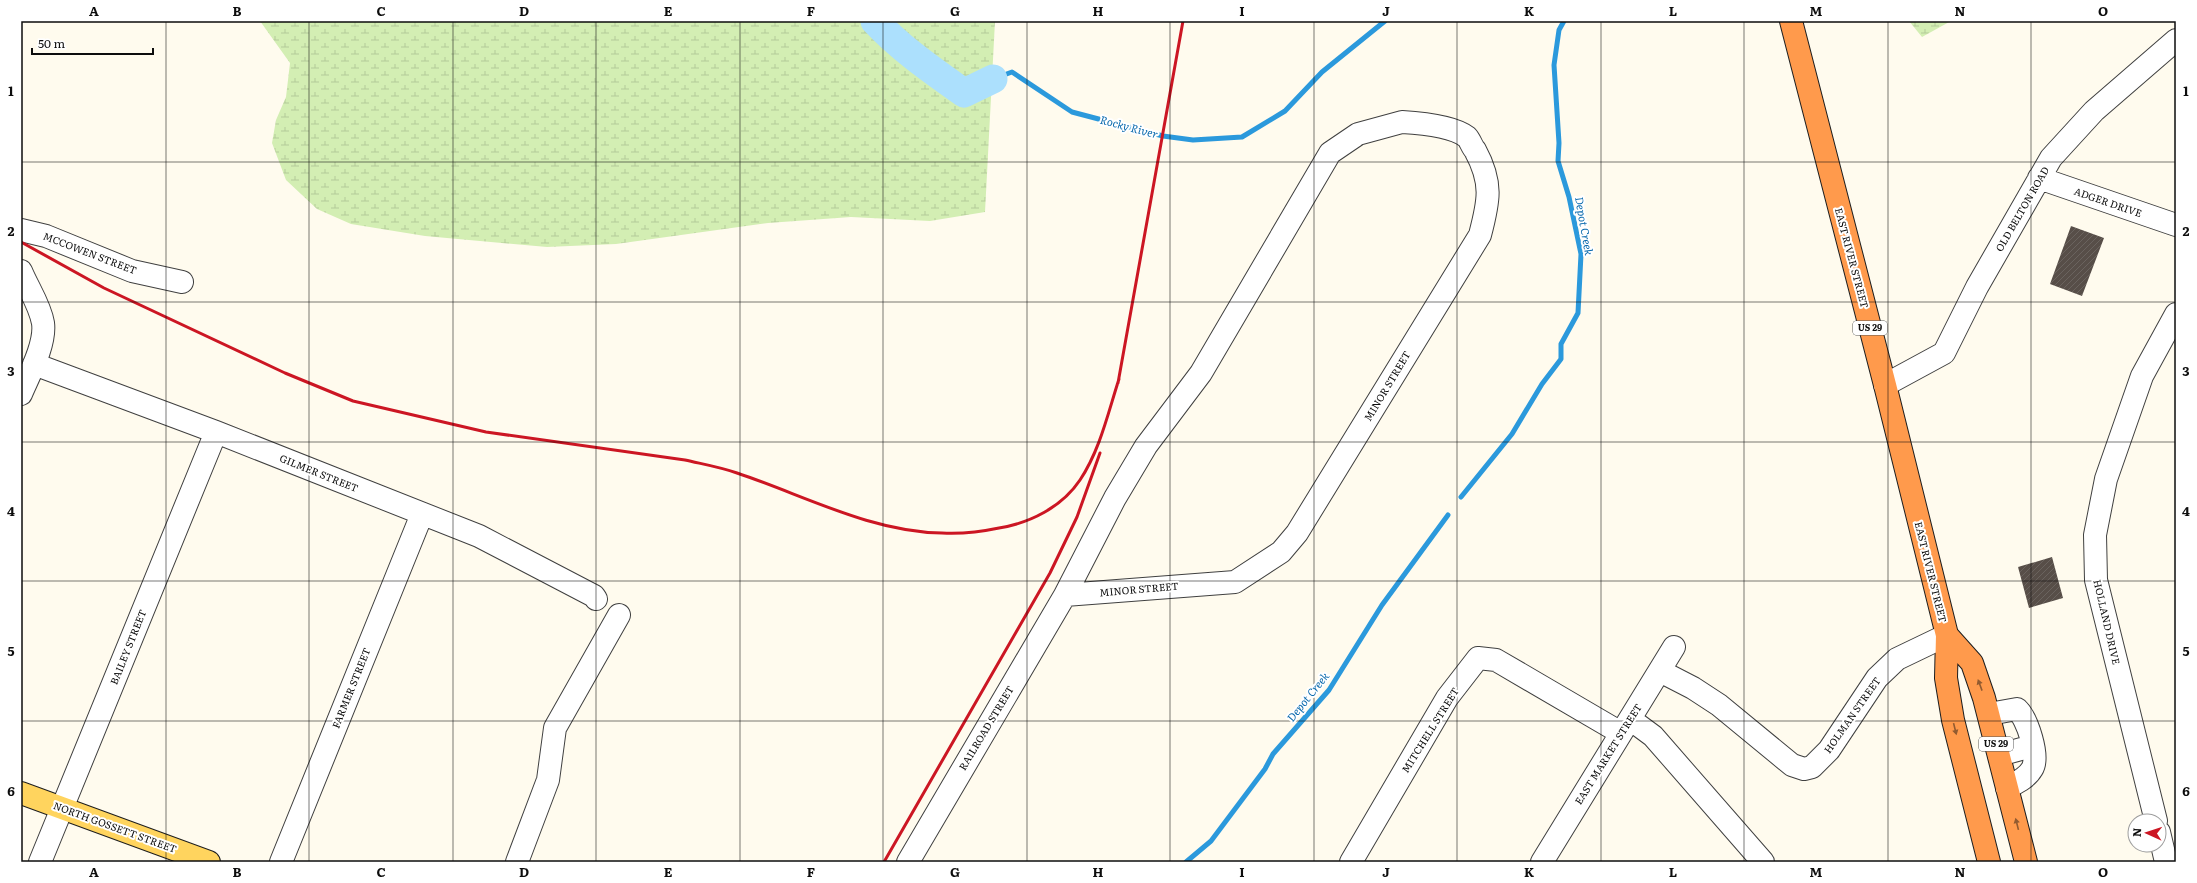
<svg xmlns="http://www.w3.org/2000/svg" width="2197" height="883" viewBox="0 0 2197 883" font-family="Literata,serif">
	<defs>
		<pattern id="wetland-marsh" width="20" height="14" patternUnits="userSpaceOnUse"><rect width="20" height="14" fill="#d3eeb3"/><path d="M1 5h8M5 5V1M11 12h8M15 12V8" fill="none" stroke="#b4cb99"/></pattern>
		<pattern id="building-hatch" width="6" height="6" patternUnits="userSpaceOnUse"><rect width="6" height="6" fill="#574e48"/><path d="M-1 1l2-2M0 6l6-6M5 7l2-2" fill="none" stroke="#6a635e"/></pattern>
	</defs>
	<rect width="100%" height="100%" fill="#fffbee"/>
	<path fill="url(#wetland-marsh)" d="M260,21H995L985,212L930,221L851,217L768,223L616,244L547,247L425,236L351,224L317,209L286,180L272,143L276,120L286,97L290,63Z
		M1909,21H1951L1922,37Z"/>
	<g fill="none" stroke-linecap="round" stroke-linejoin="round">
		<path stroke="#2b99dc" stroke-width="5" d="M993,79L1012,72L1072,112L1163,136L1193,140L1242,137L1285,111L1322,72L1385,21
			M1461,497L1512,434L1542,384L1561,359V344L1578,313L1581,254L1569,197L1558,161L1559,143L1554,65L1559,30L1564,21
			M1186,862L1211,841L1265,769L1273,754L1329,690L1382,605L1448,515"/>
		<path stroke="#ace0fd" stroke-width="29" d="M875,21C901,49 933,71 964,93L993,79"/>
	</g>
	<path fill="url(#building-hatch)" d="M2071,226L2104,238L2082,296L2050,284Z
		M2052,557L2063,598L2029,608L2018,567Z"/>
	<g fill="none" stroke-linecap="round" stroke-linejoin="round">
		<defs>
			<path id="minor" d="M1402,122C1419,123 1453,126 1467,137C1470,140 1472,147 1475,150C1493,183 1489,201 1480,235L1297,533L1281,552L1235,582L1065,595L1115,498L1146,446L1201,373L1330,153L1358,134Z
				M2039,178L2176,225
				M21,230L46,236L132,271L182,282
				M21,271C28,288 40,305 43,323C46,344 29,375 21,394
				M34,364L216,432L479,536L594,596L596,599
				M1885,385L1944,353L1977,287L2051,158L2094,111L2176,40
				M1660,671L1693,688L1719,705L1792,765L1804,769L1812,767L1829,750L1877,678L1897,659L1947,635
				M1989,714L2017,709C2027,718 2040,757 2032,769C2027,778 2016,783 2007,788
				M1630,719L1653,736L1763,862
				M1999,755L2032,746
				M2156,821L2096,580L2095,535L2106,479L2142,376L2176,314
				M2159,832L2166,862
				M40,862L216,432
				M281,862L422,514
				M517,862L548,780L555,728L619,615
				M908,862L1065,595
				M1351,862L1447,698L1478,658L1496,660L1621,733
				M1542,862L1674,647"/>
			<path id="major" d="M21,793L209,862"/>
			<path id="highway" d="M1791,21L1885,385L1947,635L1946,678L1953,720L1989,862
				M1947,635L1972,663L1984,698L2026,862"/>
		</defs>
		<use href="#minor" stroke="#404040" stroke-width="24"/>
		<use href="#major" stroke="#1e1e1e" stroke-width="24"/>
		<use href="#highway" stroke="#1e1e1e" stroke-width="24"/>
		<use href="#minor" stroke="#fff" stroke-width="22"/>
		<use href="#major" stroke="#ffd45e" stroke-width="22"/>
		<use href="#highway" stroke="#ff9a4c" stroke-width="22"/>
		<path stroke="#cc1623" stroke-width="3" d="M21,242L104,288L285,373L353,401L486,432L685,460C702,464 720,467 737,473C803,495 871,532 942,533C961,534 980,532 999,528C1030,523 1062,507 1080,480C1100,450 1108,413 1119,379
			M1118,383L1183,21
			M884,862L1050,573L1077,517L1100,453"/>
	</g>
	<defs><path id="oneway-solid" d="M-6-.8H1V-3.2L6.5 0L1 3.2V.8H-6Z"/></defs>
	<g fill="#925b30">
		<use href="#oneway-solid" transform="translate(1980 685) rotate(-110)"/>
		<use href="#oneway-solid" transform="translate(1955 729) rotate(76)"/>
		<use href="#oneway-solid" transform="translate(2017 824) rotate(-104)"/>
	</g>
	<path fill="none" stroke="#0d0d0d" stroke-width="1" stroke-opacity="0.55" d="M166,21V862M309,21V862M453,21V862M596,21V862M740,21V862M883,21V862M1027,21V862M1170,21V862M1314,21V862M1457,21V862M1601,21V862M1744,21V862M1888,21V862M2031,21V862M21,162H2176M21,302H2176M21,442H2176M21,581H2176M21,721H2176"/>
	<g text-anchor="middle" stroke-width="4" stroke-linejoin="round" paint-order="stroke">
		<g fill="#fff" stroke="#565656" stroke-width="1">
			<rect x="1853" y="321" width="34" height="14" rx="3"/>
			<rect x="1979" y="737" width="34" height="14" rx="3"/>
		</g>
		<g font-size="9" font-weight="bold" fill="#0d0d0d">
			<text x="1870" y="331">US 29</text>
			<text x="1996" y="747">US 29</text>
		</g>
		<g font-size="10" fill="#0d0d0d" stroke="#fff">
			<text transform="translate(2108 202) rotate(19)" y="4">ADGER DRIVE</text>
			<text transform="translate(2022 209) rotate(-60)" y="4">OLD BELTON ROAD</text>
			<text transform="translate(90 253) rotate(21)" y="4">MCCOWEN STREET</text>
			<text transform="translate(1852 258) rotate(75)" y="4">EAST RIVER STREET</text>
			<text transform="translate(1387 386) rotate(-59)" y="4">MINOR STREET</text>
			<text transform="translate(319 473) rotate(22)" y="4">GILMER STREET</text>
			<text transform="translate(1931 572) rotate(76)" y="4">EAST RIVER STREET</text>
			<text transform="translate(1139 589) rotate(-5)" y="4">MINOR STREET</text>
			<text transform="translate(2107 622) rotate(77)" y="4">HOLLAND DRIVE</text>
			<text transform="translate(128 647) rotate(-68)" y="4">BAILEY STREET</text>
			<text transform="translate(351 688) rotate(-68)" y="4">FARMER STREET</text>
			<text transform="translate(1852 715) rotate(-55)" y="4">HOLMAN STREET</text>
			<text transform="translate(986 728) rotate(-59)" y="4">RAILROAD STREET</text>
			<text transform="translate(1430 730) rotate(-58)" y="4">MITCHELL STREET</text>
			<text transform="translate(1608 754) rotate(-58)" y="4">EAST MARKET STREET</text>
			<text transform="translate(115 827) rotate(20)" y="4">NORTH GOSSETT STREET</text>
		</g>
		<g font-size="11" font-style="italic" fill="#0969ad" stroke="#fff">
			<text transform="translate(1129 127) rotate(15)" y="4">Rocky River</text>
			<text transform="translate(1584 226) rotate(80)" y="4">Depot Creek</text>
			<text transform="translate(1308 697) rotate(-51)" y="4">Depot Creek</text>
		</g>
	</g>
	<rect width="2197" height="883" fill="none" stroke="#ffffff" stroke-width="44"/>
	<g transform="translate(2147 833) rotate(273)"><circle r="19" fill="#ffffff" stroke="#9e9e9e"/>
	<path d="M0-3L7 15L0 10L-7 15Z" fill="#cc1623"/>
	<text y="-6" font-size="11" font-weight="bold" text-anchor="middle" fill="#0d0d0d">N</text>
	</g>
	<path d="M32 48v6h121v-6" fill="none" stroke="#0d0d0d" stroke-width="2"/>
	<text x="38" y="48" font-size="12" fill="#0d0d0d" stroke="#ffffff" stroke-width="3" paint-order="stroke">50 m</text>
	<rect x="22" y="22" width="2153" height="839" fill="none" stroke="#0d0d0d" stroke-width="1.5"/>
	<g font-size="13" text-anchor="middle" font-weight="bold" fill="#0d0d0d">
		<text x="94" y="16">A</text>
		<text x="237" y="16">B</text>
		<text x="381" y="16">C</text>
		<text x="524" y="16">D</text>
		<text x="668" y="16">E</text>
		<text x="811" y="16">F</text>
		<text x="955" y="16">G</text>
		<text x="1098" y="16">H</text>
		<text x="1242" y="16">I</text>
		<text x="1386" y="16">J</text>
		<text x="1529" y="16">K</text>
		<text x="1673" y="16">L</text>
		<text x="1816" y="16">M</text>
		<text x="1960" y="16">N</text>
		<text x="2103" y="16">O</text>
		<text x="11" y="96">1</text>
		<text x="2186" y="96">1</text>
		<text x="11" y="236">2</text>
		<text x="2186" y="236">2</text>
		<text x="11" y="376">3</text>
		<text x="2186" y="376">3</text>
		<text x="11" y="516">4</text>
		<text x="2186" y="516">4</text>
		<text x="11" y="656">5</text>
		<text x="2186" y="656">5</text>
		<text x="11" y="796">6</text>
		<text x="2186" y="796">6</text>
		<text x="94" y="877">A</text>
		<text x="237" y="877">B</text>
		<text x="381" y="877">C</text>
		<text x="524" y="877">D</text>
		<text x="668" y="877">E</text>
		<text x="811" y="877">F</text>
		<text x="955" y="877">G</text>
		<text x="1098" y="877">H</text>
		<text x="1242" y="877">I</text>
		<text x="1386" y="877">J</text>
		<text x="1529" y="877">K</text>
		<text x="1673" y="877">L</text>
		<text x="1816" y="877">M</text>
		<text x="1960" y="877">N</text>
		<text x="2103" y="877">O</text>
	</g>
</svg>
